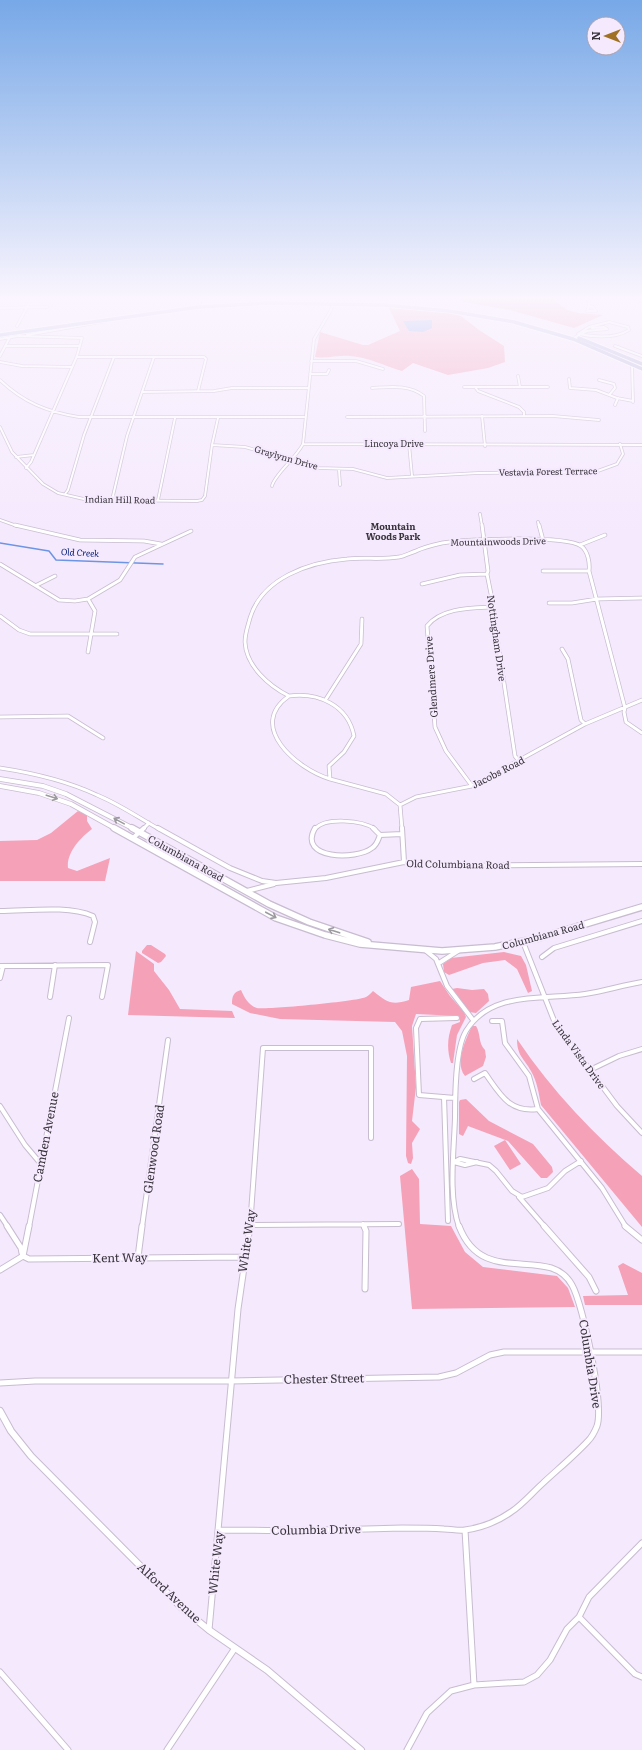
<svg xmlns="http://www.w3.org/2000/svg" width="642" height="1750" viewBox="0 0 642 1750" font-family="Literata,serif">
	<rect width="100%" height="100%" fill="#f5e9fd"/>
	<path fill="#f5a1b8" d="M460,296H549L567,310L578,313L603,315L574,328L510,310L464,302Z
		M389,308L450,313L461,316L479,330L504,346L505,362L488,368L448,375L413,363L402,371C385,366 367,357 350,356C338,355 327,359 315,357L320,332L363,345H368L400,331Z
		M78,811L87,815V821L92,829C81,837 66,853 68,868L77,871L110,858L105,881H0V841L37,840L51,833Z
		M147,945H151L165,954L166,956L161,962L158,963L142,953V951Z
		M136,951L154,964V971L169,990L180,1009L232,1011L235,1018L128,1015Z
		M504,952L521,956L526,965L532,991L528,993L517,969L505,960L483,963L449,975L444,972L443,964L451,958Z
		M440,981L450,996L464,1012L466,1017L457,1035L453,1063H451C447,1050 447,1039 452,1025L460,1022L459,1016L416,1014L412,1026L416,1087L412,1121L420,1129L412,1143L413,1158L411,1164L408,1163L406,1156L407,1056L402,1031L395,1022L280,1019L250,1013L232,1004C232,997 233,992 241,990C244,997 249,1006 257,1008C265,1010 360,1001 366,997C368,996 371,993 373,991C387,1002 391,1006 409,1000L411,987Z
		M457,988L472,990L484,989L488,994L489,1001L476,1013L469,1012L452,989Z
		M472,1026H476C481,1034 478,1043 485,1050L486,1057L483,1066L465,1076C454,1063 466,1039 472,1026Z
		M517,1039C552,1091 595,1136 642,1176V1227L541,1105C539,1094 537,1081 531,1071C524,1058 517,1056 517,1039Z
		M466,1099L489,1121L533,1144L552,1167L553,1172L547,1178H541L508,1141L468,1126L463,1136L459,1134V1102L460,1100Z
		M505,1140L521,1164L510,1170L494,1146Z
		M412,1169L419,1179L420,1224L451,1226L465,1252L483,1267L557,1276L568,1288L575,1307L412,1309L400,1176Z
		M623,1263L642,1273V1305H585L583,1296L628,1295L618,1266Z"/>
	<path fill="#6d95e5" d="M432,320V328L423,332L409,331L403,321Z"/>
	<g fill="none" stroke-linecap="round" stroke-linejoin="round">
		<path stroke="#6d95e5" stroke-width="1.5" d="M0,543L49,551L56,560L163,564"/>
		<defs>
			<path id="minor-far3" d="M583,296L589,301V306
				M633,296L642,301
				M414,306L416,296
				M589,306L593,307L596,311H587Z
				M199,307L201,296
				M0,308L47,307
				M609,322L628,327L629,330C615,339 594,337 578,334L589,327Z
				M17,326L33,296
				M27,335L106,321
				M0,339L18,336L82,338L77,356L31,462L26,468
				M572,339L587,331L607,329L604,327L592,328
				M6,346H80
				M615,346L642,356
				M0,356L10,337
				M77,357H204L206,359L198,391
				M311,361H356L383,369
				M0,362L22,366L72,367
				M632,364L633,402
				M310,374H327L329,370
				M518,376L520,387
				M569,379L570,388L596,390L617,398L633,401
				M0,380C23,402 47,412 79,417H304
				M599,380L614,384L615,388L610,394
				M464,387H548
				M475,387L478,391L519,407L524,412V416
				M372,388C390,387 409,384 424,396L425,431
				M142,392L214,391L232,388H308
				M615,405L618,398
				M482,416L485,446
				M347,417L553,416L599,420
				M0,427L12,452L43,484L58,493L88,500L197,501L202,500L205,496L212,445L218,418
				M303,444L642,445
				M409,444L412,476
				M212,445L245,447L319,468L353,469L387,478L478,473L595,472L617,464L623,454L620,444
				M16,457L34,455
				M339,470L340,485
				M272,486C274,475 296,458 303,444L314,339L331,310L334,300
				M65,494L68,490L84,435L114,357
				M112,500L127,436L154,357
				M158,500L175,418
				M480,514L482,526
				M0,520L17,526
				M538,522L539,526"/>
			<path id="minor-far2" d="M15,525L80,540L144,541L161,544
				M482,525L488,571L487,574L493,604L491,607L493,610L515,756L519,761
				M539,525L543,540
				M580,545L605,535
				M0,564L59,600L75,601L88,599L120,580L135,557L191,531
				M543,571H589
				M422,584L460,575L487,574
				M37,585L55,576
				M88,599L95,611L88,652
				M549,603H572L597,599L642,598
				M0,616L19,630L30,634H117
				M562,649L568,659L581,720L585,724
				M289,696C269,686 246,666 245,642C245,633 248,626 250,618C262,578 309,562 347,559C364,557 382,560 399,557C405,556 410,553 416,551C424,547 433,545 442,543C463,539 565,535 581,546C588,551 590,563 589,571L625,708L624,712L626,722L642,733
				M289,696C318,692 348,705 354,736L344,752L329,766L330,779C297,769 246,726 289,696Z
				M326,699L361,644L362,619
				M0,717L68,716L103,738
				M0,768C33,773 67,781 97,795C119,804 139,818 159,829
				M330,779L386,794L400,805
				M472,786L446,751L435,727L427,626C441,608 470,608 491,607
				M143,829L149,823
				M315,829C325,817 362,820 375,829
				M402,829L400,805L416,797L472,786L585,724L642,700"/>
			<path id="minor-far1" d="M158,828L230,868L262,881L276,883L326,878L404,862L447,866L642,864
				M315,828C297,860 357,860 372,848C377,845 378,840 380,835L373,828
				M402,828L404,862
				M380,835L402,834
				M133,838L144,828
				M247,891L274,884
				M0,911C28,911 67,905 93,916L95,922L90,942
				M523,942L555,1023L617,1106L642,1133
				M425,950L436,959L447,986L473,1020
				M542,957L554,948L642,921
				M439,963L458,951
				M0,966L108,965L102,997
				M0,978L3,966
				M50,997L55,965
				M492,1021H502L505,1043L529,1076L538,1109
				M590,1070L619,1056L642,1049
				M474,1079L485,1073C500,1094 509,1113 538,1109
				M444,1097L448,1221
				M455,1098L419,1095L416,1028L420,1019L457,1018
				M0,1106L25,1145L41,1164
				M538,1109L602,1188L626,1227
				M454,1162L460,1159L489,1165L496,1171L512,1191L522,1197L548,1188L565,1171L581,1161
				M454,1162L465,1165L477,1162
				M519,1197L545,1227
				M0,1215L8,1227
				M363,1224L364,1227
				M250,1225L399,1224
				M29,1227L69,1018
				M142,1227L168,1040
				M250,1227L263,1048H371V1138
				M459,1227C448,1196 454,1151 455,1118C455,1097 455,1049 466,1031C491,990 545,1000 585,994C605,991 623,985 642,982"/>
			<path id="minor" d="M7,1226L21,1248L22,1253
				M364,1226L366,1231L365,1289
				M544,1226L589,1277L596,1291
				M625,1226L642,1240
				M23,1256L29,1226
				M23,1256L29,1259L244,1257
				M138,1257L142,1226
				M0,1270L23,1256
				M0,1383L35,1381H231L439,1377L456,1373L490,1355L504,1352H642
				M219,1530C280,1531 341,1530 402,1528C416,1528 430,1528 444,1529C451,1529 458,1531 465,1530C481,1528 498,1521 511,1512C522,1505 532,1493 542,1484C557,1470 574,1456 588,1441C592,1437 595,1431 597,1426C604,1405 583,1304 572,1285C549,1243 483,1290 459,1226
				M465,1530L474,1685
				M579,1617L635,1674L642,1677
				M209,1630L238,1309L250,1226
				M0,1672L68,1750
				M167,1750L235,1648
				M407,1750L427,1713L451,1691L474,1685L524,1682L537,1675L550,1660L567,1629L579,1617L589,1597L642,1543"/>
			<path id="tertiary" d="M0,1411L11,1431L31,1456L182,1608L209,1630L267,1670L361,1750"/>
			<path id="secondary-far1" d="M0,779L43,786L66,794L134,829
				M0,786L39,793L71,804L116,829"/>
			<path id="secondary" d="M114,828L276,918L325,935L360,944L442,951L495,947L539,938L642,907
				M132,828L269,904L309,922L368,942"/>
			<path id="primary" d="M0,335L199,307L267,303L384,305L449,311L514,322L573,339L642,369
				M579,338L642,364"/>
		</defs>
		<use href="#minor-far3" stroke="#c8bcd0" stroke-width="3.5"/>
		<use href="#minor-far2" stroke="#c8bcd0" stroke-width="4.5"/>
		<use href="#minor-far1" stroke="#c8bcd0" stroke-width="6"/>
		<use href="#minor" stroke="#c8bcd0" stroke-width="7"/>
		<use href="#tertiary" stroke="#c8bcd0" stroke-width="8"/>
		<use href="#secondary-far1" stroke="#c8bcd0" stroke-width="5.5"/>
		<use href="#secondary" stroke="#c8bcd0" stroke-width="8"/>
		<use href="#primary" stroke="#fff" stroke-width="5"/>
		<use href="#minor-far3" stroke="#fff" stroke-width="2"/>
		<use href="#minor-far2" stroke="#fff" stroke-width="3"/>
		<use href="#minor-far1" stroke="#fff" stroke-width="4"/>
		<use href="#minor" stroke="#fff" stroke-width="5"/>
		<use href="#tertiary" stroke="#fff" stroke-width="6"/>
		<use href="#secondary-far1" stroke="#fff" stroke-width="4"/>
		<use href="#secondary" stroke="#fff" stroke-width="5.5"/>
		<use href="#primary" stroke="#b9b6da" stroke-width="3.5"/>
	</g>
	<defs><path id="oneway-shaft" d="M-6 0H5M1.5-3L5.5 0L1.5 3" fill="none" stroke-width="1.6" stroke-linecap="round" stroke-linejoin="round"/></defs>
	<g stroke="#9c9a9e">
		<use href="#oneway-shaft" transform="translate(52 797) rotate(18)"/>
		<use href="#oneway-shaft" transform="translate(119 821) rotate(-151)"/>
		<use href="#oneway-shaft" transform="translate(271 915) rotate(28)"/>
		<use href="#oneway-shaft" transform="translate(334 931) rotate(-162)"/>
	</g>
	<linearGradient id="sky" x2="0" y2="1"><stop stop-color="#77a8e7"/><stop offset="0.55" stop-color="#faf5fe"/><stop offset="1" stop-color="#faf5fe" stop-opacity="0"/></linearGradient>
	<rect width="642" height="541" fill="url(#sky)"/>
	<g text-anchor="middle" stroke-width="4" stroke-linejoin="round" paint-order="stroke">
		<g font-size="9" fill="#39343c" stroke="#f5e9fd">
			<text x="394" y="447">Lincoya Drive</text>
			<text transform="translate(286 458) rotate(16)" y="3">Graylynn Drive</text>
			<text transform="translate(548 472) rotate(-1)" y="3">Vestavia Forest Terrace</text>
			<text transform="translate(120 500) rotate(1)" y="3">Indian Hill Road</text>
			<text transform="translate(498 542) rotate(-1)" y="3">Mountainwoods Drive</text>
		</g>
		<g font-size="9" font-weight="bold" fill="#39343c" stroke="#f5e9fd">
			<text x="393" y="530">Mountain<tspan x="393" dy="10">Woods Park</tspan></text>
		</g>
		<g font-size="9" font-style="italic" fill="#001a76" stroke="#f5e9fd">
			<text transform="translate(80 553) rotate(3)" y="3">Old Creek</text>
		</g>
		<g font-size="10" fill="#39343c" stroke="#f5e9fd">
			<text transform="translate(497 638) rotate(82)" y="4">Nottingham Drive</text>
			<text transform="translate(431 677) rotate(-94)" y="4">Glendmere Drive</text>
			<text transform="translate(498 772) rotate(-27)" y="4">Jacobs Road</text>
			<text transform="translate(186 858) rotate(29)" y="4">Columbiana Road</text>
			<text transform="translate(458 864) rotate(1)" y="4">Old Columbiana Road</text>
			<text transform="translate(543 935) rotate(-15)" y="4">Columbiana Road</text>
			<text transform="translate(579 1054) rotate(54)" y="4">Linda Vista Drive</text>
		</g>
		<g font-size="12" fill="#39343c" stroke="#f5e9fd">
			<text transform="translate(46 1137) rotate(-79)" y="4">Camden Avenue</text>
			<text transform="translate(154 1149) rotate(-82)" y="4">Glenwood Road</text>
			<text transform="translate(247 1241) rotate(-82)" y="4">White Way</text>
			<text transform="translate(120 1258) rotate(-1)" y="4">Kent Way</text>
			<text transform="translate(590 1364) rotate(81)" y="4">Columbia Drive</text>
			<text transform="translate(324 1379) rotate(-1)" y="4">Chester Street</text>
			<text transform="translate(316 1530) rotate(-1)" y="4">Columbia Drive</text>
			<text transform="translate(216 1563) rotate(-84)" y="4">White Way</text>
			<text transform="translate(169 1593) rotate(43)" y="4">Alford Avenue</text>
		</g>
	</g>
	<g transform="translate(606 36) rotate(270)"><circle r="19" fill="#f5e9fd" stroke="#aaa1b0"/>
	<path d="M0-3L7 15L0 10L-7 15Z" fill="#a07124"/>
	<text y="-6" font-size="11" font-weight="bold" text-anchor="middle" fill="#39343c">N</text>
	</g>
</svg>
